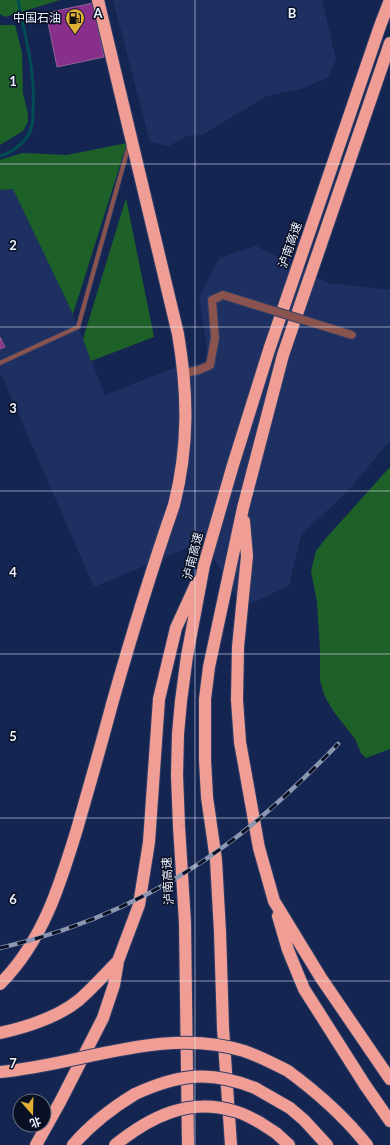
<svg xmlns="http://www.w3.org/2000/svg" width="390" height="1145" viewBox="0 0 390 1145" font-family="Lato,'Noto Sans SC',sans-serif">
	<rect width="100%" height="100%" fill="#152552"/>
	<path fill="#1e3062" d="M113,0H322L336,59L329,77L301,89L267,96L202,135L187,136L169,146L150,142Z
		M13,189L73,314L105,395L171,369L209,361L199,297L219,258L256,246L328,283L390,290V441L346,493L301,535L289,586L242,607L204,541L94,587L2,376H0V190Z"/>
	<path fill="#1d6128" d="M0,0H60L5,17L0,14Z
		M0,25H15L22,53L23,93L28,114V122L23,131L0,145Z
		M127,143L73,314L13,189L0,190V160L22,153L67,155Z
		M126,198L154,337L91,361L83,339Z
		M390,467V749L366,758L361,753L355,739L334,712L325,697L320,681V649L317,602L311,571L316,551L327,537Z"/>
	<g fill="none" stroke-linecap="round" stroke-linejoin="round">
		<path stroke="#004d54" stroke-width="3" d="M0,156C14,152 29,140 32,125C33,121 33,115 33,110C36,73 25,36 18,0"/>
	</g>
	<path fill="#882e8b" stroke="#8f6390" d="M93,3L104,57L57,67L46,13Z
		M0,337L5,347L0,349Z"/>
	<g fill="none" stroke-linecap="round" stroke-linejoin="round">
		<defs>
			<path id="lane" d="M0,363L78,327L129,145"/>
			<path id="street" d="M184,373L199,370L210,365L215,338L212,300L223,295"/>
			<path id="highway" d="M244,521L247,556L238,647L237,700L240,742L259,848L274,901L321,978L390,1079
				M278,916L288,950L304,989L365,1085L390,1121
				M0,984C43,941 60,885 77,829C89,787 101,746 112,704C131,637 151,571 174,505C189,446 188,393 178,334L98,0
				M0,1033C27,1027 57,1018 79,1000C93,988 105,974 118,961
				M288,1071C318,1093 344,1116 367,1145
				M255,1088L290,1108L304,1120L327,1145
				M259,1122L276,1133L289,1145
				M36,1145L60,1102L103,1018L114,985L118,961L139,905L149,842L159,699L176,628L197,582
				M73,1145C91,1124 112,1108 135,1094
				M188,1145L185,923L179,826L177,775L178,734L181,701L187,656L204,565L233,465L269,350L380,26L390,0
				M231,1145L223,1028L220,932L216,860L207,797L205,760V699L209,667L243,508L283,355L390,43"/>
		</defs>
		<use href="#lane" stroke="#2f3e67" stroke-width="5.5"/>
		<use href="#street" stroke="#2f3e67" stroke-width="10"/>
		<use href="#highway" stroke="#2f3e67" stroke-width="14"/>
		<use href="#lane" stroke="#8a534d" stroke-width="4"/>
		<use href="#street" stroke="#8a534d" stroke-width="8"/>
		<use href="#highway" stroke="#f09e95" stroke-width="12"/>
		<defs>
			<path id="rail" d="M0,948C83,929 162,893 230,842C269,813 304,779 338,744"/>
		</defs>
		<use href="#rail" stroke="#8c96b1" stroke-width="4.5"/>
		<use href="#rail" stroke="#091024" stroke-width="3" stroke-dasharray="9" stroke-linecap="butt"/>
		<defs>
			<path id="street-bridge" d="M223,295L352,335"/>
			<path id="highway-bridge" d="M0,1072C81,1065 162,1026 244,1051C259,1056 274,1064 288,1071
				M135,1094C179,1074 210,1070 255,1088
				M115,1145C150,1117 189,1097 234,1111C243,1113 251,1118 259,1122"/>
		</defs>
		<use href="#street-bridge" stroke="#2f3e67" stroke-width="10" stroke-linecap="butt"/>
		<use href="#highway-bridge" stroke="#2f3e67" stroke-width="14" stroke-linecap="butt"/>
		<use href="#street-bridge" stroke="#8a534d" stroke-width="8"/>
		<use href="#highway-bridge" stroke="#f09e95" stroke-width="12"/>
	</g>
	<path fill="none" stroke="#edf2fe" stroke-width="1" stroke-opacity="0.55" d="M195,0V1145M0,164H390M0,327H390M0,491H390M0,654H390M0,818H390M0,981H390"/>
	<defs>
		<symbol id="fuel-pin" viewBox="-11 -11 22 30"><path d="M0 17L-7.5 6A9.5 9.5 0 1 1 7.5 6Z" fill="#e0b034" stroke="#091024"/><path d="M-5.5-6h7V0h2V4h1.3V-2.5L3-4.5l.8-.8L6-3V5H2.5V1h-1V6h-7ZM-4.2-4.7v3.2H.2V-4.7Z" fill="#111"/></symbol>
	</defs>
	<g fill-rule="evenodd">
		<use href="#fuel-pin" x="64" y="7" width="22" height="30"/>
	</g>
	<g text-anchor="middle" stroke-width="3" stroke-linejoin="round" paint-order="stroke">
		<g font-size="12" fill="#edf2fe" stroke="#091024" text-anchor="end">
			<text x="61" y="22">中国石油</text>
		</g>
		<g font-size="12" fill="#edf2fe" stroke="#091024">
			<text transform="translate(290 245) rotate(-71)" y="4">泸南高速</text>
			<text transform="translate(193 556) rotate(-76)" y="4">泸南高速</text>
			<text transform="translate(168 881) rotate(-93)" y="4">泸南高速</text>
		</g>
	</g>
	<g font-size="13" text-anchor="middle" font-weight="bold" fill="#edf2fe" stroke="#091024" stroke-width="3" stroke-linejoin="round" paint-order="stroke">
		<text x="98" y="18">A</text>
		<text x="292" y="18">B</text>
		<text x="13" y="86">1</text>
		<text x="13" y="250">2</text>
		<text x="13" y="413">3</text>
		<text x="13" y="577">4</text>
		<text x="13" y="741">5</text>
		<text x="13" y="904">6</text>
		<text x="13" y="1068">7</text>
	</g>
	<g transform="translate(32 1113) rotate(160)"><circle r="19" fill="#091024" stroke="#646a7b"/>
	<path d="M0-3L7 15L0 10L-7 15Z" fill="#e0b034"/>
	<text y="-6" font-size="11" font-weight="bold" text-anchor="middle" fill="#edf2fe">北</text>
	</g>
</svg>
